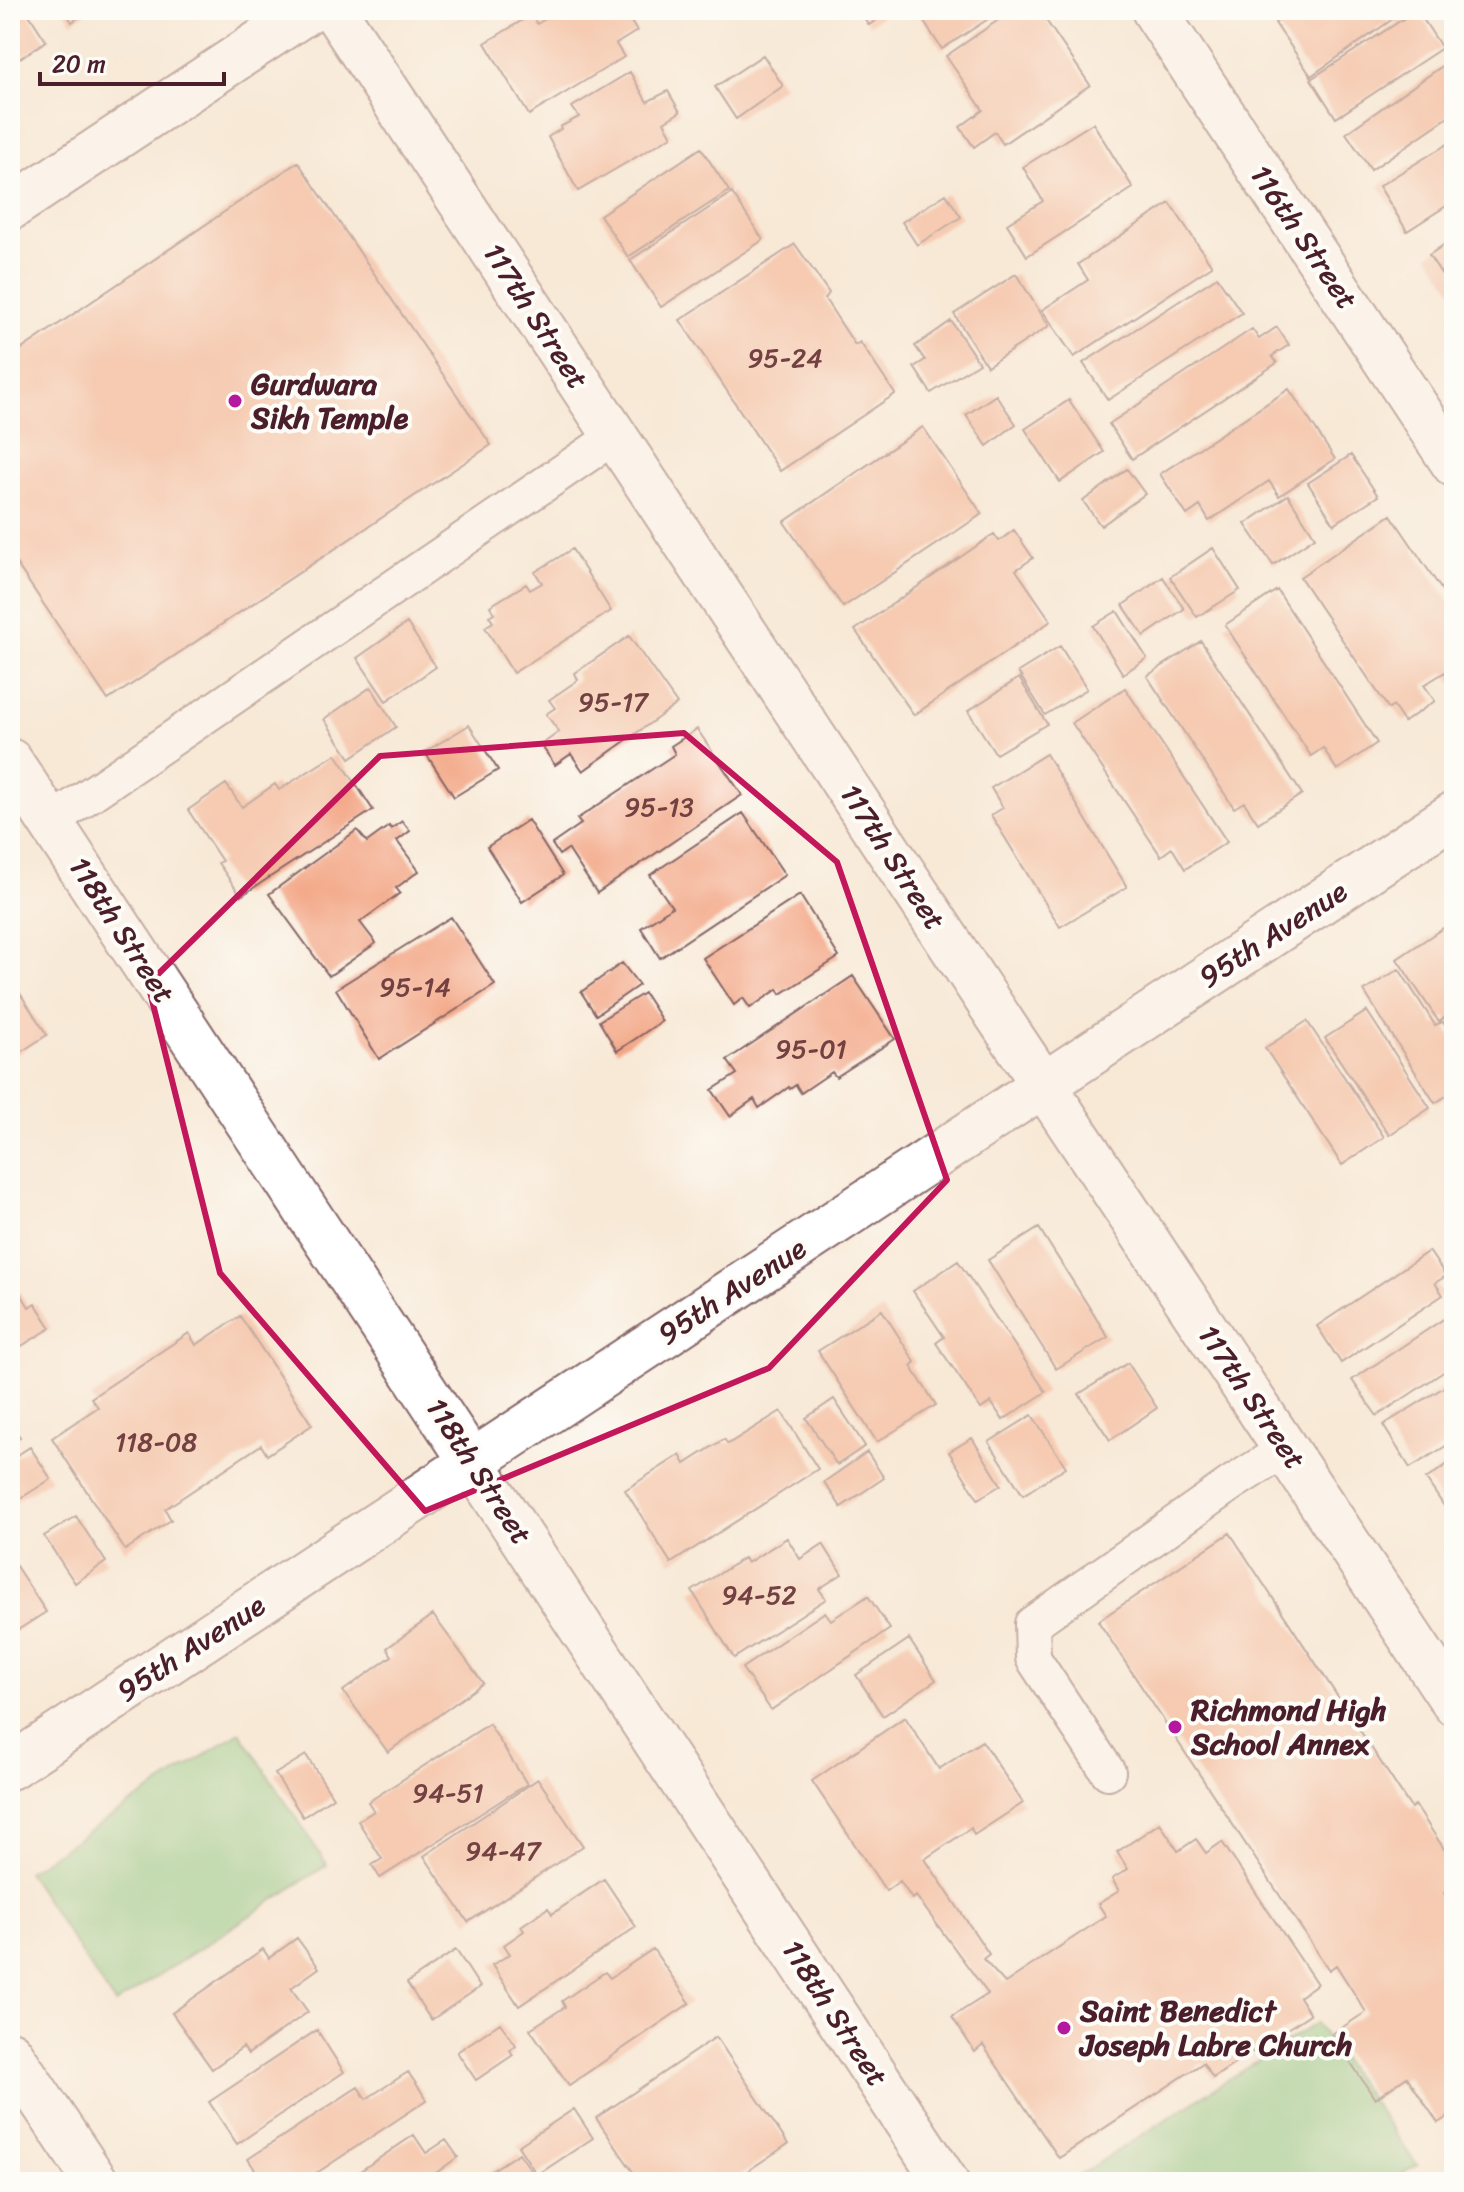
<svg xmlns="http://www.w3.org/2000/svg" width="1464" height="2192" viewBox="0 0 1464 2192" font-family="Sriracha,sans-serif">
	<rect width="100%" height="100%" fill="#fdfcf7"/>
	<filter id="ink" filterUnits="userSpaceOnUse"><feTurbulence type="fractalNoise" baseFrequency=".0125" numOctaves="2"/><feDisplacementMap in="SourceGraphic" scale="16" xChannelSelector="R" yChannelSelector="G"/><feConvolveMatrix kernelMatrix="1 2 1 2 8 2 1 2 1" color-interpolation-filters="sRGB"/></filter>
	<filter id="wash" filterUnits="userSpaceOnUse"><feTurbulence type="fractalNoise" baseFrequency=".006" numOctaves="4" result="noise"/><feDisplacementMap in="SourceGraphic" scale="32" xChannelSelector="R" yChannelSelector="G"/><feGaussianBlur stdDeviation="1.8" result="paint"/><feColorMatrix in="noise" values="0 0 0 0 0 0 0 0 0 0 0 0 0 0 0 0 0 1.4 0 .05"/><feComposite in="paint" operator="in"/></filter>
	<g filter="url(#wash)">
		<rect width="100%" height="100%" fill="#f8e9d7"/>
		<path fill="#85c881" stroke="#687456" stroke-width="2" d="M240,1732L327,1865L115,2004L27,1872Z
			M1316,2023L1417,2165L1389,2182H1069Z"/>
		<g id="blocks">
			<path fill="#f3a685" d="M10,10H26L46,41L10,65Z
				M64,10H90L72,22Z
				M560,10H592L595,15L602,10H623L637,31L616,44L624,57L529,115L485,43L531,15L537,24Z
				M859,10H891L869,25Z
				M916,10H1002L942,49Z
				M1013,10H1039L1090,85L1003,144L995,132L974,147L960,127L983,110L946,56Z
				M1292,10H1397L1400,14L1311,76L1275,23Z
				M1417,10L1442,48L1336,118L1311,79Z
				M763,55L783,86L736,119L715,87Z
				M1451,60L1454,65V113L1371,170L1346,133Z
				M630,72L647,102L668,91L680,112L664,122L672,136L578,191L548,137L561,129L560,127L579,117L572,107Z
				M1093,123L1133,188L1027,256L1007,224L1043,201L1023,167Z
				M1454,140V201L1407,231L1379,186Z
				M701,148L729,191L628,257L600,215Z
				M298,162L491,445L108,700L10,554V357Z
				M732,193L763,240L661,307L630,260Z
				M946,194L961,217L917,245L902,222Z
				M1170,203L1212,266L1074,357L1042,310L1088,280L1078,264Z
				M1454,238V293L1429,255Z
				M795,244L829,293L825,299L855,345L860,342L895,394L780,471L680,320Z
				M1016,274L1049,326L987,366L954,314Z
				M1217,277L1242,313L1108,400L1083,363Z
				M951,321L979,363L931,393L914,367L925,360L915,346Z
				M1277,327L1289,345L1272,356L1277,363L1132,459L1109,424L1252,329L1259,339Z
				M1289,389L1335,459L1279,496L1269,481L1209,521L1200,506L1187,515L1160,474Z
				M996,395L1016,424L987,446L966,415Z
				M1069,400L1104,452L1060,482L1025,429Z
				M923,427L982,514L843,607L784,522Z
				M1351,455L1378,496L1334,524L1308,483Z
				M1127,469L1145,494L1101,526L1083,501Z
				M1288,495L1315,537L1273,565L1245,524Z
				M1391,515L1454,608V686L1445,672L1424,685L1435,701L1404,722L1393,706L1389,709L1300,577Z
				M1014,530L1033,558L1016,570L1051,621L914,715L855,630L994,534L999,541Z
				M1213,548L1240,590L1197,617L1170,577Z
				M572,549L611,611L513,673L485,627L493,622L489,616L494,613L490,606L526,584L530,590L542,583L535,572Z
				M1163,577L1184,609L1144,636L1123,605Z
				M1277,590L1377,743L1337,770L1323,748L1311,756L1225,625Z
				M1117,611L1147,658L1123,674L1093,626Z
				M407,623L436,667L386,701L357,658Z
				M629,636L677,704L583,771L571,754L555,765L541,745L559,732L546,714L555,708L549,700L578,680L575,673Z
				M1201,641L1302,794L1258,823L1244,802L1234,808L1147,676Z
				M1060,646L1087,689L1045,715L1018,672Z
				M1019,678L1047,724L996,754L968,711Z
				M371,687L396,727L350,758L324,719Z
				M1125,688L1227,842L1185,869L1172,848L1161,856L1072,723Z
				M469,725L498,770L454,797L425,752Z
				M697,729L742,795L597,893L568,849L559,855L552,844L581,824L577,819L675,754L671,746Z
				M336,754L373,810L241,896L218,863L222,861L188,810L226,784L242,807L275,784L279,790Z
				M1046,754L1127,887L1060,927L991,815L1003,808L991,788Z
				M743,813L785,875L660,958L641,928L672,907L650,875Z
				M528,820L563,875L522,902L487,847Z
				M402,821L410,831L397,841L419,871L396,888L400,893L360,922L376,943L329,976L269,894L357,830L367,842L389,826L391,829Z
				M800,895L839,957L781,994L778,989L750,1008L743,998L734,1005L703,958Z
				M451,917L495,985L379,1059L336,989Z
				M1449,924L1454,931V1030L1445,1017L1439,1022L1397,959Z
				M622,963L639,985L596,1015L581,992Z
				M1399,969L1435,1025L1443,1022L1454,1040V1091L1435,1103L1364,991Z
				M853,976L895,1039L836,1077L832,1072L801,1093L796,1085L790,1089L789,1087L759,1108L754,1099L730,1116L712,1090L737,1074L727,1060Z
				M10,978L47,1035L10,1059Z
				M644,993L662,1021L617,1051L599,1021Z
				M1367,1011L1430,1108L1389,1135L1325,1038Z
				M1307,1021L1384,1137L1342,1165L1265,1048Z
				M1039,1228L1108,1337L1056,1369L988,1260Z
				M1429,1251L1446,1276L1435,1283L1443,1295L1341,1363L1317,1326Z
				M958,1261L1046,1392L1003,1420L991,1402L981,1409L936,1343L944,1337L913,1291Z
				M14,1282L29,1307L35,1303L51,1328L10,1353V1284Z
				M882,1310L915,1362L911,1366L936,1405L877,1442L818,1351Z
				M1454,1312V1365L1377,1416L1352,1380Z
				M240,1316L312,1425L267,1455L261,1445L165,1509L171,1520L125,1550L52,1438L98,1407L91,1398L189,1333L196,1345Z
				M1128,1363L1157,1408L1110,1440L1079,1394Z
				M1454,1381V1441L1410,1468L1383,1425Z
				M834,1399L865,1446L837,1465L806,1418Z
				M781,1411L818,1469L671,1563L625,1490L680,1455L685,1464L724,1439L728,1444Z
				M1032,1415L1066,1467L1023,1495L989,1442Z
				M10,1422L20,1437L10,1443Z
				M972,1438L1001,1485L978,1499L949,1452Z
				M30,1447L51,1479L10,1505V1460Z
				M867,1452L884,1478L841,1507L824,1482Z
				M1454,1460V1521L1426,1479Z
				M76,1516L106,1562L75,1583L44,1536Z
				M1230,1533L1411,1808L1415,1805L1454,1864V1887L1444,1893L1454,1909V2113L1438,2123L1407,2077L1375,2099L1332,2034L1366,2012L1336,1965L1329,1970L1098,1621Z
				M787,1538L800,1559L823,1544L842,1574L819,1589L826,1599L734,1658L692,1591L744,1558L747,1563Z
				M14,1563L46,1612L10,1635V1566Z
				M868,1596L890,1629L771,1710L742,1668L825,1612L831,1620Z
				M433,1615L483,1683L388,1752L343,1691L392,1656L387,1648Z
				M909,1639L936,1680L883,1716L856,1675Z
				M905,1717L939,1769L982,1741L1023,1803L974,1835L971,1828L925,1859L989,1954L983,1959L1005,1983L1106,1916L1098,1904L1119,1891L1112,1879L1128,1869L1117,1852L1160,1823L1178,1851L1196,1839L1206,1853L1222,1842L1317,1984L1299,1997L1310,2014L1213,2078L1203,2063L1059,2158L983,2045L975,2052L952,2017L988,1994L916,1896L912,1899L900,1881L886,1891L812,1781Z
				M489,1724L527,1784L380,1878L372,1865L382,1859L358,1821L374,1811L368,1802Z
				M306,1755L333,1797L303,1817L275,1774Z
				M538,1779L583,1846L468,1922L424,1856Z
				M604,1879L636,1927L519,2006L492,1965L510,1954L504,1945L524,1931L521,1926L548,1908L552,1914Z
				M297,1938L319,1968L291,1988L308,2012L248,2054L243,2047L212,2069L172,2013L263,1949L269,1958Z
				M653,1949L690,2003L569,2085L530,2029L565,2007L562,2001L605,1972L610,1978Z
				M456,1950L480,1987L431,2020L407,1983Z
				M500,2023L516,2045L510,2050L513,2055L476,2080L457,2052Z
				M317,2030L344,2072L237,2144L209,2102Z
				M716,2037L788,2144L731,2182H640L596,2118Z
				M408,2072L427,2100L303,2182H263L248,2159L358,2087L366,2099Z
				M574,2109L593,2138L537,2175L518,2146Z
				M414,2135L426,2153L446,2140L458,2157L436,2173L442,2182H344Z
				M519,2153L539,2182H481L479,2179Z"/>
		</g>
	</g>
	<g filter="url(#ink)">
		<use href="#blocks" fill-opacity="0" stroke="#876667" stroke-width="2"/>
		<g fill="none" stroke-linecap="round" stroke-linejoin="round">
			<defs>
				<path id="lane" d="M50,822L615,436
					M1108,1772L1033,1658L1032,1624L1232,1483L1286,1449"/>
				<path id="street" d="M334,10L1009,1033L1454,1703
					M1154,10L1454,464
					M10,208L309,10
					M10,761L946,2182
					M10,1767L1454,814"/>
				<path id="secondary" d="M10,2053L96,2182"/>
			</defs>
			<use href="#lane" stroke="#876667" stroke-width="38"/>
			<use href="#street" stroke="#876667" stroke-width="48"/>
			<use href="#secondary" stroke="#876667" stroke-width="48"/>
			<use href="#lane" stroke="#fff" stroke-width="34"/>
			<use href="#street" stroke="#fff" stroke-width="44"/>
			<use href="#secondary" stroke="#fff" stroke-width="44"/>
		</g>
	</g>
	<path d="M0 0H1464V2192H0ZM684,733L837,862L947,1180L769,1368L425,1511L220,1273L148,984L380,756Z" fill="#f8e9d7" fill-opacity=".55" fill-rule="evenodd"/>
	<path fill="none" stroke="#c2185b" stroke-width="6" stroke-linejoin="round" d="M684,733L837,862L947,1180L769,1368L425,1511L220,1273L148,984L380,756Z"/>
	<g fill="#b5179e" stroke="#fdfcf7" stroke-width="3">
		<circle cx="235" cy="401" r="8"/>
		<circle cx="1175" cy="1727" r="8"/>
		<circle cx="1064" cy="2028" r="8"/>
	</g>
	<g text-anchor="middle" stroke-width="8" stroke-linejoin="round" paint-order="stroke">
		<g font-size="26" fill="#744142">
			<text x="785" y="367">95-24</text>
			<text x="613" y="711">95-17</text>
			<text x="659" y="816">95-13</text>
			<text x="415" y="996">95-14</text>
			<text x="811" y="1058">95-01</text>
			<text x="156" y="1451">118-08</text>
			<text x="759" y="1604">94-52</text>
			<text x="448" y="1802">94-51</text>
			<text x="503" y="1860">94-47</text>
		</g>
		<g font-size="30" fill="#4a1f2b" stroke="#fdfcf7">
			<text transform="translate(1304 237) rotate(56)" y="10">116th Street</text>
			<text transform="translate(536 316) rotate(57)" y="10">117th Street</text>
			<text transform="translate(893 857) rotate(57)" y="10">117th Street</text>
			<text transform="translate(122 930) rotate(57)" y="10">118th Street</text>
			<text transform="translate(1273 934) rotate(-33)" y="10">95th Avenue</text>
			<text transform="translate(732 1291) rotate(-33)" y="10">95th Avenue</text>
			<text transform="translate(1252 1397) rotate(56)" y="10">117th Street</text>
			<text transform="translate(479 1471) rotate(57)" y="10">118th Street</text>
			<text transform="translate(191 1648) rotate(-33)" y="10">95th Avenue</text>
			<text transform="translate(835 2013) rotate(57)" y="10">118th Street</text>
		</g>
		<g font-size="30" font-weight="bold" fill="#4a1f2b" stroke="#fdfcf7" text-anchor="start">
			<text x="251" y="394">Gurdwara<tspan x="251" dy="34">Sikh Temple</tspan></text>
			<text x="1191" y="1720">Richmond High<tspan x="1191" dy="34">School Annex</tspan></text>
			<text x="1080" y="2021">Saint Benedict<tspan x="1080" dy="34">Joseph Labre Church</tspan></text>
		</g>
	</g>
	<rect width="1464" height="2192" fill="none" stroke="#fdfcf7" stroke-width="40"/>
	<path d="M40 72v12h184v-12" fill="none" stroke="#4a1f2b" stroke-width="4"/>
	<text x="52" y="72" font-size="24" fill="#4a1f2b" stroke="#fdfcf7" stroke-width="6" paint-order="stroke">20 m</text>
</svg>
